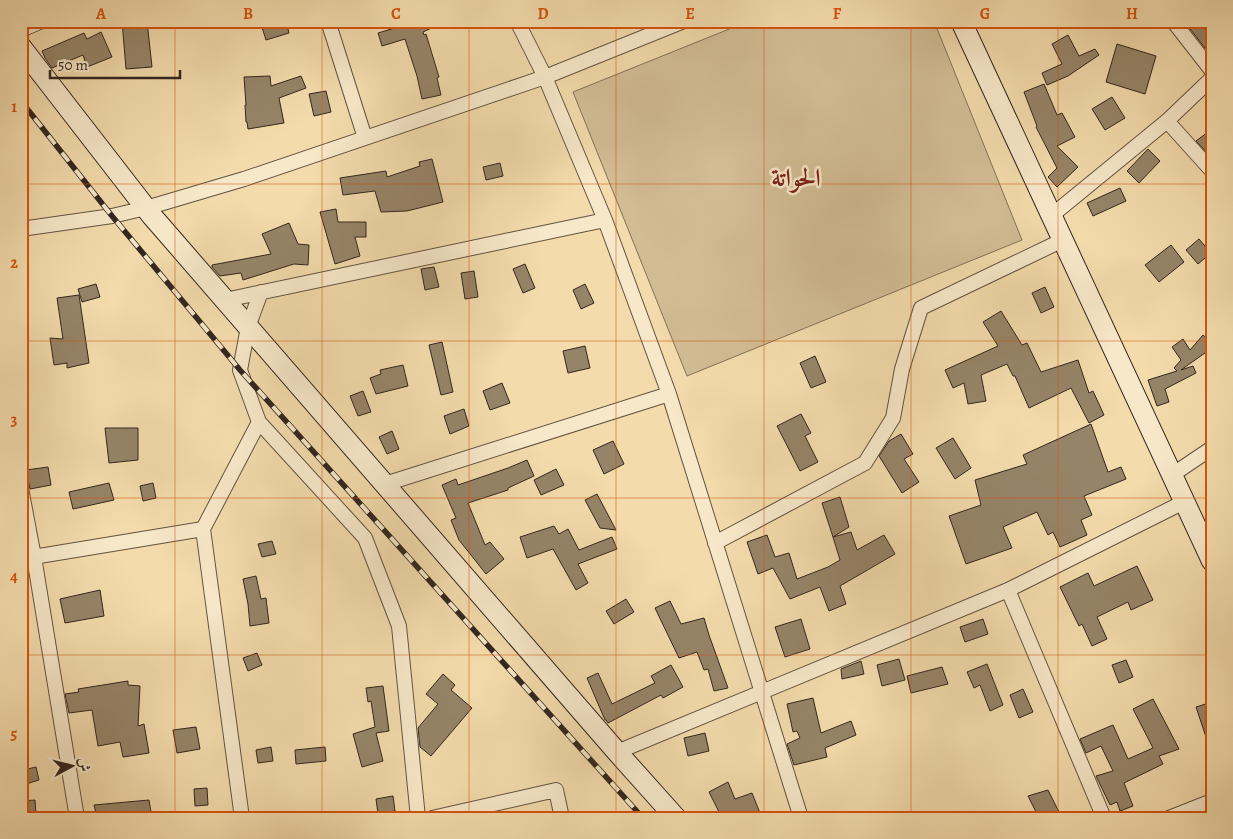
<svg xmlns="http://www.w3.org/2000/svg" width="1233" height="839" viewBox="0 0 1233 839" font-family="Alegreya,Amiri,serif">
	<rect width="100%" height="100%" fill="#f3dbac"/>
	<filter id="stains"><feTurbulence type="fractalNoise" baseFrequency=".004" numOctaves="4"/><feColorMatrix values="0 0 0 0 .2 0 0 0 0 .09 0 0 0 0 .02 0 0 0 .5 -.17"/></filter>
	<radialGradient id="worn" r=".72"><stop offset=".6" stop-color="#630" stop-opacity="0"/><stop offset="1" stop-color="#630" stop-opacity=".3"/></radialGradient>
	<path fill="#d2bc94" stroke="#82715a" d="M749,21H934L1022,240L687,376L573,92Z"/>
	<path fill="#968468" stroke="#32261f" d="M122,21H147L152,67L126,69Z
		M260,21H286L289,33L266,40Z
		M396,21H437L438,25L423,32L424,35L426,34L439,77L437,78L441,95L422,99L417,76L405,39L382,46L378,33L398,27Z
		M1184,21H1203L1212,37V45L1205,48Z
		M101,32L112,57L87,67L83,55L52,68L45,58L42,51L84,33L87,39Z
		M1068,35L1079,56L1095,49L1099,55L1068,76L1047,85L1042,73L1062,64L1052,44Z
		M1117,44L1156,56L1145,94L1106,82Z
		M270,76L271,86L301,76L306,88L279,98L284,123L248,129L247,122H246L245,105H246L244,77Z
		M1044,84L1057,115L1062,113L1075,137L1057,146L1078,167L1057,187L1048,177L1057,168L1036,127L1037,126L1024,92Z
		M326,91L331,112L314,116L309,94Z
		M1112,97L1125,118L1105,130L1092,109Z
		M1212,129V158L1196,141Z
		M1148,149L1160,161L1139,183L1127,171Z
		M432,159L443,202L407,211L381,212L375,191L343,195L340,178L386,171L387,177L420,166L419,162Z
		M500,163L503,176L486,180L483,167Z
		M1120,188L1126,201L1093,216L1087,203Z
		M336,209L338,222H366V237H355L360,256L335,264L320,212Z
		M289,223L298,244L309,245L308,265L294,264L243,280L241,273L220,276L212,267V265L271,254L262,234Z
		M1199,239L1211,253L1198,264L1186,250Z
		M1171,245L1184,262L1159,282L1145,265Z
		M525,264L535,288L523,293L513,269Z
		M434,267L439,287L425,290L421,269Z
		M474,271L478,297L465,299L461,273Z
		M96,284L100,297L82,302L78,289Z
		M585,284L594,303L581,309L573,290Z
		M1045,287L1054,307L1041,313L1032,293Z
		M79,295L89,363L67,368V363L54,365L50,338L63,339L57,298Z
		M1001,311L1022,345L1027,343L1041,372L1078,360L1089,393L1093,391L1104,415L1089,423L1071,388L1029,408L1015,376H1013L1007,364L981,375L986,401L968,404L964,383L953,388L945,370L998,346L983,322Z
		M1203,335L1212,343V348L1181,370L1193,366L1196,373L1165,389L1169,402L1157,406L1148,380L1177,371L1174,368L1181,360L1172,347L1183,339L1190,350Z
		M442,342L453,392L441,395L429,345Z
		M585,346L590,368L568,373L563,351Z
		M815,356L826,382L811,388L800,363Z
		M403,365L408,386L376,394L370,378L381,374L380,370Z
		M502,383L510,403L490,410L483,391Z
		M363,391L371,412L358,416L350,396Z
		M464,409L469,426L450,434L444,416Z
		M801,414L811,433L805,436L818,462L800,471L777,426Z
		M1091,424L1108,472L1121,467L1126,479L1084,496L1092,515L1081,520L1087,535L1060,547L1053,532L1048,535L1037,512L1003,527L1012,548L966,564L949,516L981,505L975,480L1027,464L1023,455Z
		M105,428H138V460L109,463Z
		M392,431L399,449L387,454L379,437Z
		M901,434L913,454L904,459L919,482L902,493L879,456L889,441Z
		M953,438L971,468L955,479L936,448Z
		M613,441L624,464L604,474L593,450Z
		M527,460L534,476L508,488V490L468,503L485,545L490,542L504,559L486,574L459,540L451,520L456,518L442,485L456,479L458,485L508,468Z
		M48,467L51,485L30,489L26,470Z
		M556,469L564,485L541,495L534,480Z
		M109,483L114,500L73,509L69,492Z
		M153,483L156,498L143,501L140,486Z
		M597,494L616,530L600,528L585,500Z
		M840,497L849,527L833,537L822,503Z
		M554,526L559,534L568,529L579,550L612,537L617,549L578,564L588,583L576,590L553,549L527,558L520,537Z
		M851,532L857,550L884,535L895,554L840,586L846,604L829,611L820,587L790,599L773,568L758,574L747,542L767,535L775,557L789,553L797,579L828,567L840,560L833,537Z
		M272,541L276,554L262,557L258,544Z
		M1137,566L1153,600L1131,610L1128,602L1097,617L1107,639L1092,646L1082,624L1079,626L1060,587L1088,573L1094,586Z
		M256,576L261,599L266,598L269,623L250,626L248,604L243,579Z
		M100,590L104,616L65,623L60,599Z
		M626,599L634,612L614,624L606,611Z
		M670,601L681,624L704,618L709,635L728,688L714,691L708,669L704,670L697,652L679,658L655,608Z
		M801,619L810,649L785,657L775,627Z
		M983,619L988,634L965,642L960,627Z
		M257,653L262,665L248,671L243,658Z
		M899,659L905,680L882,686L877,665Z
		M1126,660L1133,677L1119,683L1112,665Z
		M861,661L864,674L842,679L841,669Z
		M987,664L1003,705L990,711L980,685L974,688L967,672Z
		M671,665L683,687L663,698L661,695L608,723L606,720H605L587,678L598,673L612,704L655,683L651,676Z
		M942,667L948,684L911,693L907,676Z
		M443,674L455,685L451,690L472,708L431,756L420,747L418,728L438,704L426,694Z
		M128,681V685L140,686L138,726L144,724L149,753L123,757L120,742L98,746L92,710L69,713L65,694L79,692L78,689Z
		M383,686L389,731L376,733L383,761L362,767L353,734L375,727L371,701L368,702L366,688Z
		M1023,689L1033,712L1019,718L1010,695Z
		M813,698L821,733L851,721L856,735L825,748L827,757L794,765L787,744L800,738L797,731L793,732L787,704Z
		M1153,699L1179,749L1159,756L1163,764L1124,783L1133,806L1120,811L1117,802L1110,805L1096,776L1113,771L1101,746L1086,753L1080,739L1113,725L1128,759L1153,748L1133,709Z
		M1212,702V745L1209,746L1196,707Z
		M196,727L200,749L177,753L173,730Z
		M705,733L709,751L688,756L684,738Z
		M271,747L273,761L258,763L256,750Z
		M325,747L326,761L296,764L295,750Z
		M36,767L39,780L26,784L23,770Z
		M728,782L735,799L752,793L762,818H722L709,792Z
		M207,788L208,805L195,806L194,789Z
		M1048,790L1062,818H1039L1028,796Z
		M393,796L395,811L378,814L376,799Z
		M35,800L36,814L22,815L21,801Z
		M149,800L152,818H97L94,805Z"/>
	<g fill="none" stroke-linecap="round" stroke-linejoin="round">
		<defs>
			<path id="street" d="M328,21L365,138
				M517,21L545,77L605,220L669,394L801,818
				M1173,21L1212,71
				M21,30L42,21
				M1167,121L1212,171
				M1051,216L1167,121L1212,78
				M21,229L112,216L146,208L244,179L545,77L684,21
				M225,300L605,220
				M259,422L365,538L399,626L418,818
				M1172,475L1212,448
				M385,484L669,394
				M21,488L34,557L77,818
				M203,529L242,818
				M715,543L865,463L893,418L902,369L921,308L1063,240
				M21,559L203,529L259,422L240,370L248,327L261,292
				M1008,590L1104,818
				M617,752L1008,590L1184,502
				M432,818L556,790L562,818
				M1169,818L1212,801"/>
			<path id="secondary" d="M961,21L1212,561
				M21,47L152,216L617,752L676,818"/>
		</defs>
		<use href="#street" stroke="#625342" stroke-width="16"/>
		<use href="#secondary" stroke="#32261f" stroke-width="22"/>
		<use href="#street" stroke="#f7e8c9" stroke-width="14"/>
		<use href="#secondary" stroke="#f7e8c9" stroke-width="20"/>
		<defs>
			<path id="rail" d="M21,101L112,216L240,370L643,818"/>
		</defs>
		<use href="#rail" stroke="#32261f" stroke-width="5.5"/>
		<use href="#rail" stroke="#f7e8c9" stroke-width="4" stroke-dasharray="11" stroke-linecap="butt"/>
	</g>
	<path fill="none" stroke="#d6540e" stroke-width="1" stroke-opacity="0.55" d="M175,21V818M322,21V818M469,21V818M616,21V818M764,21V818M911,21V818M1058,21V818M21,184H1212M21,341H1212M21,498H1212M21,655H1212"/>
	<g text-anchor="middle" stroke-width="5" stroke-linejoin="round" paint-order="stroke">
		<g font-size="25" font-weight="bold" fill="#7a1f14" stroke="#f7e8c9">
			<text x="796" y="186">الحواتة</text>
		</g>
	</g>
	<rect width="1233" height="839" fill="none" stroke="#f3dbac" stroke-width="55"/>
	<g transform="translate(72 766) rotate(83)" stroke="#f7e8c9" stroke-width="4" paint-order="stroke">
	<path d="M0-4L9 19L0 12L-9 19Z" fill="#32261f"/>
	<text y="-8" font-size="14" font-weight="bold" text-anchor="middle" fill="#32261f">ش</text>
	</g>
	<path d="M50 70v8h130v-8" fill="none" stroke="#32261f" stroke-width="2.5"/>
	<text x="58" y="70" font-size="15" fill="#32261f" stroke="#f7e8c9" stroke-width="4" paint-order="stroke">50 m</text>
	<rect x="28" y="28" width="1178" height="784" fill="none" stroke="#d6540e" stroke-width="2"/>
	<g font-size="16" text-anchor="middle" font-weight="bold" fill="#d6540e">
		<text x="101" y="19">A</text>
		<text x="248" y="19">B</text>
		<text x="396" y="19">C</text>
		<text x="543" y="19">D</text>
		<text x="690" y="19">E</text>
		<text x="837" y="19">F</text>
		<text x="985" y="19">G</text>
		<text x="1132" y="19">H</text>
		<text x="14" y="112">1</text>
		<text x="14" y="268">2</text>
		<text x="14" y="425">3</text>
		<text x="14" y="582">4</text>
		<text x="14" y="739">5</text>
	</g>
	<rect width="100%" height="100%" filter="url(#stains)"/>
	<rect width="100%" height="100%" fill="url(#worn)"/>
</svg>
